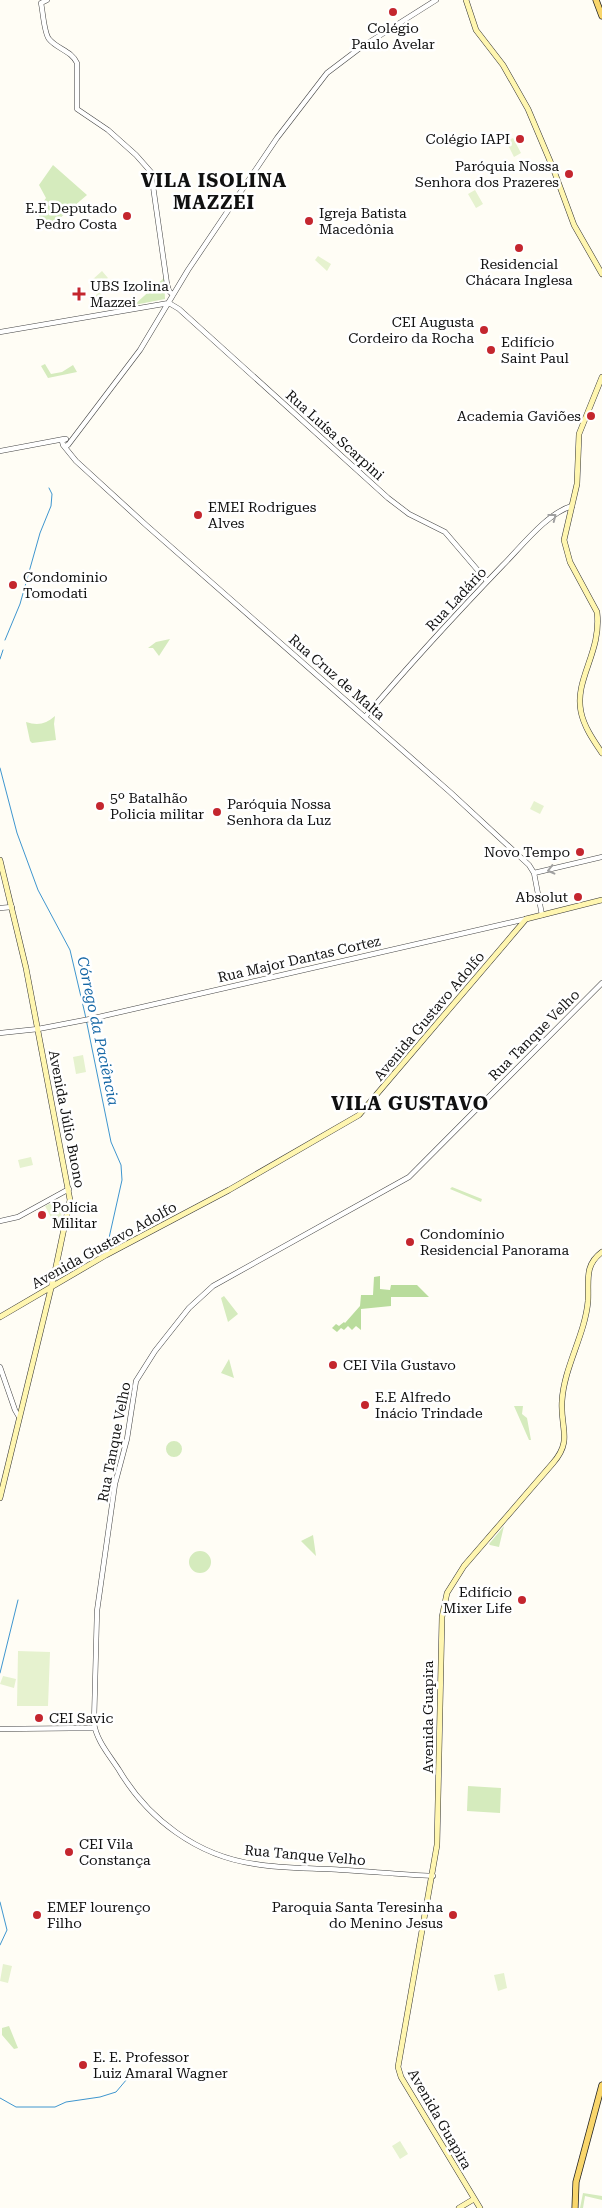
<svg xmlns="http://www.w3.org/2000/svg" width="602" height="2208" viewBox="0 0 602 2208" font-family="'Roboto Serif',serif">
	<rect width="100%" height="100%" fill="#fffdf5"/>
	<path fill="#d5ebbd" d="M53,165L87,195L47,229C36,219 37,210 46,198L39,185Z
		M164,278L165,299L134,305Z
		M45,364L51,374L62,372L73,365L77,372L48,378L41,366Z
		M170,639L159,656L153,648H148L156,642Z
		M55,716L54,724L56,740L32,743L30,741L26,722C38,726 46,724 55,716Z
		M452,1187L482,1199L481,1202L450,1189Z
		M224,1296L238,1314L228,1322L221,1298Z
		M229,1359L234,1378L221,1373Z
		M514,1406H523L522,1414L527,1418L531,1440H529Z
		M166 1449a8 8 0 1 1 16 0a8 8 0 1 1-16 0Z
		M504,1526L499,1547L490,1545L489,1544Z
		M313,1535L316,1556L301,1541Z
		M189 1562a11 11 0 1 1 22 0a11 11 0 1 1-22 0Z
		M468,1786L501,1788L500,1813L467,1811Z
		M9,2026L18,2048L14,2049L2,2035V2028Z
		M583,2193L602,2196V2200L585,2196L583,2208H580Z"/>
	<path fill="#b9dc9c" d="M380,1276V1289L390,1290L391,1285H417L429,1297H391V1306L361,1309V1330L356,1326L352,1330L348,1326L344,1330L341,1328L337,1332L332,1328L336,1324L339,1326L344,1322L345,1323L360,1306L361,1295H373L374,1277Z"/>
	<path fill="#e6f2cf" d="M513,138L521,153L514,157L506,141Z
		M475,190L483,204L476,208L468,194Z
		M318,256L331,264L327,271L315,260Z
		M102,271L108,278L98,287L92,280Z
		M99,292L109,302L104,308L94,297Z
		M534,801L544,806L540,814L530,809Z
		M83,1055L86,1072L76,1074L73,1057Z
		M31,1157L33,1165L20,1168L18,1160Z
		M55,1201L62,1216L53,1221L45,1206Z
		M18,1651L50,1652L48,1706H17Z
		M3,1676L16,1679L14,1688L0,1684Z
		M3,1964L12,1966L8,1983L0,1981Z
		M504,1973L507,1988L498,1991L494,1975Z
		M400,2141L408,2154L400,2159L392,2146Z"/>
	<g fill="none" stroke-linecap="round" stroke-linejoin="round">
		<path stroke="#3f96cf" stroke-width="1" d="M5,640L20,604L40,533L51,506L52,494L49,488
			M0,659L3,650
			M0,768L17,833L38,890L70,950L85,1014L111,1142L121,1165L122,1180L109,1238L110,1249
			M0,1673L18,1600
			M0,1902L7,1930L0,1945
			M0,2098L16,2107H55L66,2102L100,2097L116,2092L127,2079L140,2070"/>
		<defs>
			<path id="tertiary" d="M47,0L41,3C43,12 44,33 49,39C57,49 72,51 77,63V109L108,130L136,155L151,172L167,284L169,291L173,295
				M169,303L179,309L388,498L409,514L445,532L487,581
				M0,332L169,303
				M66,439L62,441L63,445L76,461L146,525L450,792L529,865L534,873L542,915
				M65,446L68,445L140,350L188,270L277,138L327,73L360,48L436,0
				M0,451L64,439
				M365,717C409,665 456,614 503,565C521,547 547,513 572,506
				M534,873L602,857
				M0,908L12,907
				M0,1033L38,1029L90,1019L526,919
				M0,1221L18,1217L69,1189
				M0,1367L15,1410L19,1417
				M0,1729L94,1728
				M433,1876C397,1874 362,1871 327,1869C303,1868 278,1868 255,1864C197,1856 148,1819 119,1770C110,1756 96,1740 94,1723L97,1611L115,1484L127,1439L136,1381L155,1351L189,1308L213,1286L409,1177L602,983"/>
			<path id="secondary" d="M466,0L476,30L503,65L528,109L553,168L574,225L602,274
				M602,377L579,434L577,484L564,540L570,562L597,612C602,652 574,679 581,712C584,727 594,741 602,753
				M0,860L26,968L70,1200L54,1276L0,1498
				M0,1317L106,1255L229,1190L359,1115L526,919L602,900
				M459,2208L474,2199
				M480,2208L401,2077L398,2067L437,1845L442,1617L447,1593L464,1566L553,1463C573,1440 560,1428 562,1401C564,1367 585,1335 588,1301C589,1281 584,1265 602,1252"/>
			<path id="primary" d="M596,0L602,16
				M575,2208L576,2182L602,2085"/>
		</defs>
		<use href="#tertiary" stroke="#444" stroke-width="5.5"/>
		<use href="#secondary" stroke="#333" stroke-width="6"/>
		<use href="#primary" stroke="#222" stroke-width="7"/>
		<use href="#tertiary" stroke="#fff" stroke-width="4.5"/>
		<use href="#secondary" stroke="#fff6b0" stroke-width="5"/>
		<use href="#primary" stroke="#f9d66b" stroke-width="5.5"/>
	</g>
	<defs><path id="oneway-chevron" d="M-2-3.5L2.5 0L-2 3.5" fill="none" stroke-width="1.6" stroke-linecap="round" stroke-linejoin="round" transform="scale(1.25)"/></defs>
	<g stroke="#a0a0a0">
		<use href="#oneway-chevron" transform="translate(553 517) rotate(-38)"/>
		<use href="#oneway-chevron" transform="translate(551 870) rotate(166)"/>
	</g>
	<g fill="#c4262e" stroke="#fff" stroke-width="2">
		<circle cx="393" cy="12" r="5"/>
		<circle cx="520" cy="139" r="5"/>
		<circle cx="569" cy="174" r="5"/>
		<circle cx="127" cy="216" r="5"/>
		<circle cx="309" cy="221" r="5"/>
		<circle cx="519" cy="248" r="5"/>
		<path d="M76.5 286.5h5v5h5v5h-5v5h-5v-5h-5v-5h5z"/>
		<circle cx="484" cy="330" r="5"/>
		<circle cx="491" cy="350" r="5"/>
		<circle cx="591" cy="416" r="5"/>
		<circle cx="198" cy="515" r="5"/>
		<circle cx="13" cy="585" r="5"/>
		<circle cx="100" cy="806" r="5"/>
		<circle cx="217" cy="812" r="5"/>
		<circle cx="580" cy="852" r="5"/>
		<circle cx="578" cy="897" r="5"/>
		<circle cx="42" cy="1215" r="5"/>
		<circle cx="410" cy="1242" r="5"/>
		<circle cx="333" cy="1365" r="5"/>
		<circle cx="365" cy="1405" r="5"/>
		<circle cx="522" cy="1600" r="5"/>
		<circle cx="39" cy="1718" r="5"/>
		<circle cx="69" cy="1852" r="5"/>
		<circle cx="37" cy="1915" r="5"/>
		<circle cx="453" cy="1915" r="5"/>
		<circle cx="83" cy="2065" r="5"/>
	</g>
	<g text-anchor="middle" stroke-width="5" stroke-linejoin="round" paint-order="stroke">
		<g font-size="14" fill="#111" stroke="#fff" text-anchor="start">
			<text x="393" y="33" text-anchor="middle">Colégio<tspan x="393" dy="16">Paulo Avelar</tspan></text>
			<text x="510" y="144" text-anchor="end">Colégio IAPI</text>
			<text x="559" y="171" text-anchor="end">Paróquia Nossa<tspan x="559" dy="16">Senhora dos Prazeres</tspan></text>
			<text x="117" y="213" text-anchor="end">E.E Deputado<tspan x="117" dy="16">Pedro Costa</tspan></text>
			<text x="319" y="218">Igreja Batista<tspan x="319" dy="16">Macedônia</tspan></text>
			<text x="519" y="269" text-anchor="middle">Residencial<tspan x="519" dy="16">Chácara Inglesa</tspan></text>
			<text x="90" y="291">UBS Izolina<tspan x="90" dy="16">Mazzei</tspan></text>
			<text x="474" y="327" text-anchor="end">CEI Augusta<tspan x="474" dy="16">Cordeiro da Rocha</tspan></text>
			<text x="501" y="347">Edifício<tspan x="501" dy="16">Saint Paul</tspan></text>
			<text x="581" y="421" text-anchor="end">Academia Gaviões</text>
			<text x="208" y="512">EMEI Rodrigues<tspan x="208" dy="16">Alves</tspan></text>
			<text x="23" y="582">Condominio<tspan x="23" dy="16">Tomodati</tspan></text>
			<text x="110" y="803">5º Batalhão<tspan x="110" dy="16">Policia militar</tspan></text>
			<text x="227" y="809">Paróquia Nossa<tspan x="227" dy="16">Senhora da Luz</tspan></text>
			<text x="570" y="857" text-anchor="end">Novo Tempo</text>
			<text x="568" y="902" text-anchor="end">Absolut</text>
			<text x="52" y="1212">Polícia<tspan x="52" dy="16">Militar</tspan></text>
			<text x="420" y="1239">Condomínio<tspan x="420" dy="16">Residencial Panorama</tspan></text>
			<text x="343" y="1370">CEI Vila Gustavo</text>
			<text x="375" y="1402">E.E Alfredo<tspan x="375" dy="16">Inácio Trindade</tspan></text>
			<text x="512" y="1597" text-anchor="end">Edifício<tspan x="512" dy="16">Mixer Life</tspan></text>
			<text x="49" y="1723">CEI Savic</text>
			<text x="79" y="1849">CEI Vila<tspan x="79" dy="16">Constança</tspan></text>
			<text x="47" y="1912">EMEF lourenço<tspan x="47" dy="16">Filho</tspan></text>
			<text x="443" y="1912" text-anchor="end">Paroquia Santa Teresinha<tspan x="443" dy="16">do Menino Jesus</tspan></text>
			<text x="93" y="2062">E. E. Professor<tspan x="93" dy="16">Luiz Amaral Wagner</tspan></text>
		</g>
		<g font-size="14" fill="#111" stroke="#fff">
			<text transform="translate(335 435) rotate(42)" y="5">Rua Luísa Scarpini</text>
			<text transform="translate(456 599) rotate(-47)" y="5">Rua Ladário</text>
			<text transform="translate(337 677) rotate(41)" y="5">Rua Cruz de Malta</text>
			<text transform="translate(299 959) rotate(-13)" y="5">Rua Major Dantas Cortez</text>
			<text transform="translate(429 1016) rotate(-50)" y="5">Avenida Gustavo Adolfo</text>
			<text transform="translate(534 1035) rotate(-45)" y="5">Rua Tanque Velho</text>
			<text transform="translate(67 1119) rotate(79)" y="5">Avenida Júlio Buono</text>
			<text transform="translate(104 1245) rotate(-29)" y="5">Avenida Gustavo Adolfo</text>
			<text transform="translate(114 1442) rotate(-79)" y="5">Rua Tanque Velho</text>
			<text transform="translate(428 1717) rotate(-90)" y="5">Avenida Guapira</text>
			<text transform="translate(305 1855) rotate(5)" y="5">Rua Tanque Velho</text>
			<text transform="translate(440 2119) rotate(60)" y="5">Avenida Guapira</text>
		</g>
		<g font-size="15" font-style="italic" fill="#1768a6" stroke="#fff">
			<text transform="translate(98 1031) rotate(78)" y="5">Córrego da Paciência</text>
		</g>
		<g font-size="19" font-weight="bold" letter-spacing="1" fill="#111" stroke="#fff">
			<text x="214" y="187">VILA ISOLINA<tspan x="214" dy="22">MAZZEI</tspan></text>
			<text x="410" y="1110">VILA GUSTAVO</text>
		</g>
	</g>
</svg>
